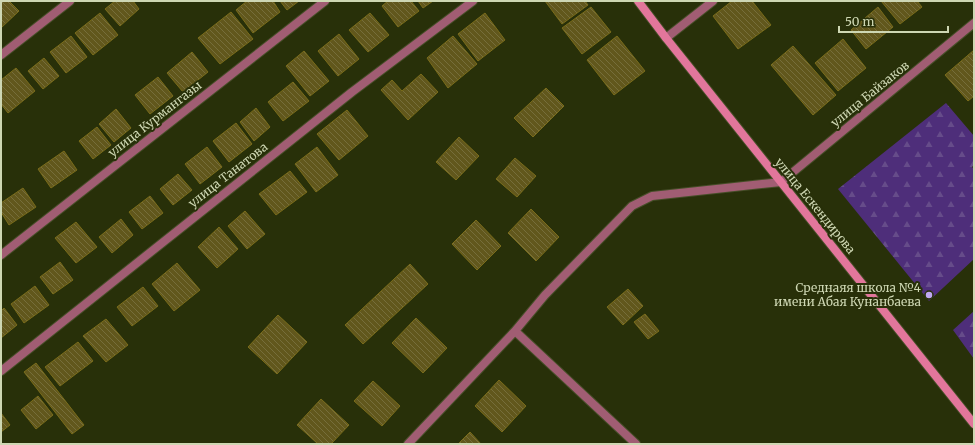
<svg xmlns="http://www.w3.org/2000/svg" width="975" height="445" viewBox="0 0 975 445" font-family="Merriweather,serif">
	<defs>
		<pattern id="forest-firs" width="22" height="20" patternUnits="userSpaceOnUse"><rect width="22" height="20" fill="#4e2e7a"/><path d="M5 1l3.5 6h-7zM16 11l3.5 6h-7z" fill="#664c8a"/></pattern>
		<pattern id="building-back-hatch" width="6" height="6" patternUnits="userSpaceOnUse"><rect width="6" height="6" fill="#61571c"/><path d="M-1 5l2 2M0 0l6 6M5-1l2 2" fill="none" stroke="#766e3b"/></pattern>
	</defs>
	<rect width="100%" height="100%" fill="#283009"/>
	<path fill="url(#forest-firs)" d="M946,103L974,136V165L972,167L974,169V259L929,301L838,189Z
		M974,311V359L953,330Z"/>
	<path fill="url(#building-back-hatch)" stroke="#7a6c1a" d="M1,1H9L19,11L1,28Z
		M115,1H133L139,9L120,26L105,9Z
		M247,1H273L280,12L253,33L236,10Z
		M280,1H299L287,10Z
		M388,1H411L419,11L398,27L382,6Z
		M418,1H433L423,8Z
		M545,1H585L588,5L562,24Z
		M732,1H752L771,25L738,49L713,16Z
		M881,1H917L922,7L900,24Z
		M591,7L611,32L582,54L562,28Z
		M878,7L893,27L866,49L851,30Z
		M231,12L253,39L220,64L198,38Z
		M100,13L118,35L93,55L75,33Z
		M370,13L389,35L368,52L349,30Z
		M485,13L505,40L478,61L458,34Z
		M339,34L359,59L338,76L318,51Z
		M71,36L87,57L66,73L50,52Z
		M453,36L477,64L448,88L427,58Z
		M617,36L645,71L614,95L587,60Z
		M843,39L866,68L838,91L815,63Z
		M793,46L836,95L813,115L771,65Z
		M974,50V96L968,101L945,75Z
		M304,51L329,81L310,96L286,66Z
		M192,52L208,72L183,92L167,73Z
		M44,58L59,76L43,89L28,71Z
		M16,68L35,91L8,113L1,104V80Z
		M421,74L438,92L408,120L381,90L392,80L402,91Z
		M158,77L173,96L150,114L135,95Z
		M293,82L309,101L283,121L268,102Z
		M546,88L564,106L533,137L514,118Z
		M256,108L270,127L254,141L240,122Z
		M116,109L131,128L114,142L99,124Z
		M347,110L368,136L339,160L317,134Z
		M236,123L252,144L229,162L213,141Z
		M97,127L111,145L93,159L79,141Z
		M459,137L479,156L456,180L436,162Z
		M207,147L222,167L200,184L185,164Z
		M317,147L338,175L316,192L295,164Z
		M64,151L77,170L51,188L38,169Z
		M515,158L536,176L517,197L496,179Z
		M290,171L307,192L276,215L259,194Z
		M178,174L192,190L173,205L160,189Z
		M23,188L36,207L9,225L1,212V203Z
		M150,196L163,213L142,229L129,212Z
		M531,209L559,237L536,261L508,233Z
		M245,211L265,234L247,249L228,226Z
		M121,219L133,235L112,253L99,237Z
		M476,220L501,246L477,270L452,244Z
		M76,222L97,247L76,263L55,238Z
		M219,227L238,249L217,268L198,247Z
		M60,262L73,280L53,294L40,277Z
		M177,263L200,290L174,311L152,284Z
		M410,264L428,284L363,344L345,325Z
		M35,286L49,305L24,323L11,304Z
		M143,287L158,306L132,326L117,307Z
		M628,289L643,306L623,325L607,307Z
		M4,308L17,325L1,338V311Z
		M645,314L659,331L648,339L634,322Z
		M278,315L307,342L277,374L248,347Z
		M416,318L447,348L423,373L392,343Z
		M106,319L128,345L106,362L83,336Z
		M78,342L93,361L60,386L45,367Z
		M36,363L84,425L72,434L24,372Z
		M499,380L526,406L502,432L475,406Z
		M373,381L400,406L382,426L354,401Z
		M38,396L53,415L36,429L21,410Z
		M321,399L349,425L331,444H318L297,425Z
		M1,413L10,425L1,432Z
		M470,432L481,444H458Z"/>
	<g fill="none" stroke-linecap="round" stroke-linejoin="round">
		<defs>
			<path id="street" d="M666,38L713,1
				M1,55L70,1
				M1,255L325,1
				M515,331L636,444
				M1,371L352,92L473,1
				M408,444L515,331L545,295L632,206L652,196L781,182L974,23"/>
			<path id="secondary" d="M638,1L666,38L974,424"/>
		</defs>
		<use href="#street" stroke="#464e28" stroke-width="10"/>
		<use href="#secondary" stroke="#464e28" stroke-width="10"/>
		<use href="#street" stroke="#a15d73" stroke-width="8"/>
		<use href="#secondary" stroke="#e2769b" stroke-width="8"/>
	</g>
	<circle fill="#c1a8f3" stroke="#283009" stroke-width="1.5" cx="929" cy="295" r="4"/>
	<g text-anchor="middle" stroke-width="4" stroke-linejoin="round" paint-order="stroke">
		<g font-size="12" fill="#ced7b3" stroke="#283009">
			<text transform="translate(870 94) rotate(-39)" y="4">улица Байзаков</text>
			<text transform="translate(155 119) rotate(-38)" y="4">улица Курмангазы</text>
			<text transform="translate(228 175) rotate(-38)" y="4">улица Танатова</text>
			<text transform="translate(815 206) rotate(51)" y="4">улица Ескендирова</text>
		</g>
		<g font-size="12" fill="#ced7b3" stroke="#283009" text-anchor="end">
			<text x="921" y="292">Среднаяя школа №4<tspan x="921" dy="14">имени Абая Кунанбаева</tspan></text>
		</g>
	</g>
	<rect width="975" height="445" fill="none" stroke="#ced7b3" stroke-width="4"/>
	<path d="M839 26v6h109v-6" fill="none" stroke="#ced7b3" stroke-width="2"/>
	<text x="845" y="26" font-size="12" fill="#ced7b3" stroke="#283009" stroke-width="3" paint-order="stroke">50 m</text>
</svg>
